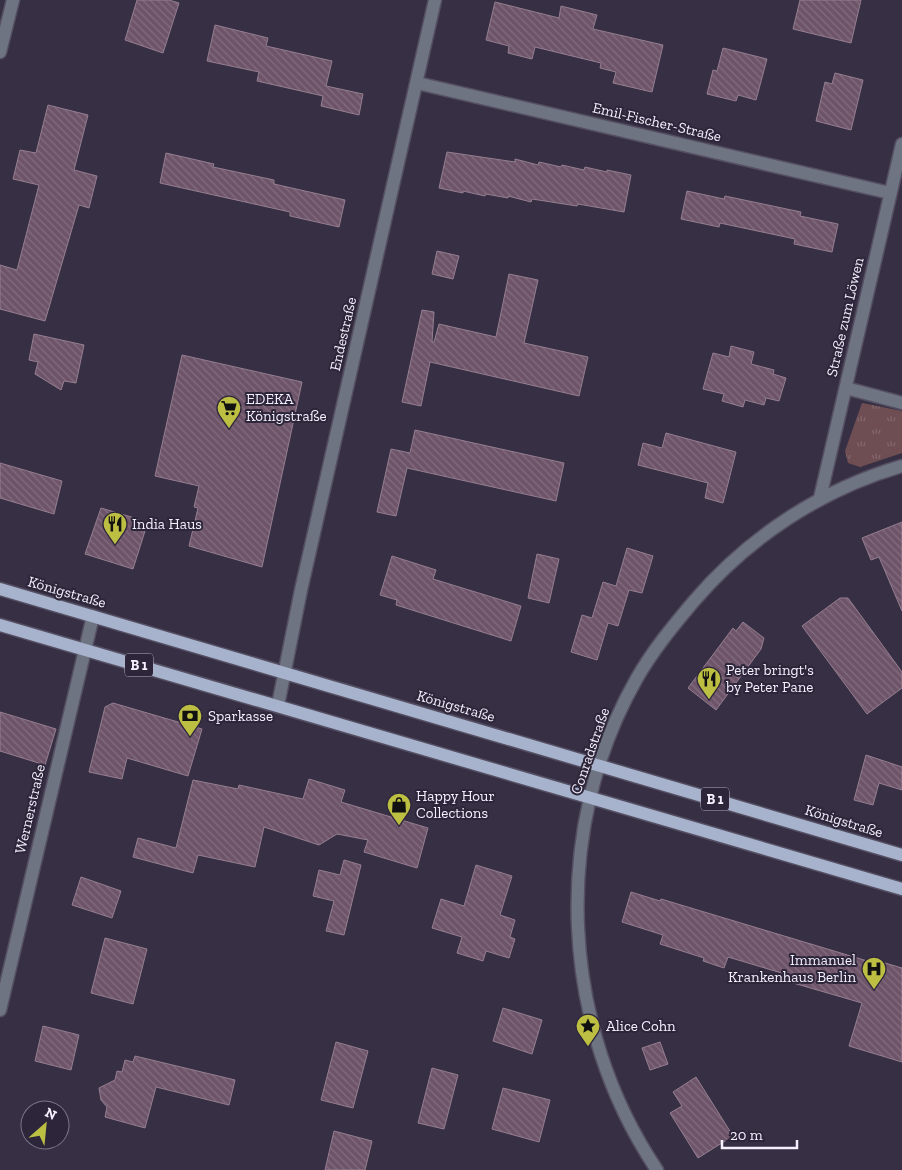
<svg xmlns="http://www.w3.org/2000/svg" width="902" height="1170" viewBox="0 0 902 1170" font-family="'Zilla Slab',serif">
	<defs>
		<pattern id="grass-tufts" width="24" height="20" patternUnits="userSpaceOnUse" patternTransform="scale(1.25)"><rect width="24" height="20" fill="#6e4e53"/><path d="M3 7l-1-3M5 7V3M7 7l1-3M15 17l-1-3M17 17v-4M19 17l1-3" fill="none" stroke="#83686d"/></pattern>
		<pattern id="building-back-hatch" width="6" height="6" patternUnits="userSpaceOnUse" patternTransform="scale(1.25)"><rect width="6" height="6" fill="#6e5469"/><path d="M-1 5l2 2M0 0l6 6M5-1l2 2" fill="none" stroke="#836d80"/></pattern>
	</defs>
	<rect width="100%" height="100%" fill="#373045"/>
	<path fill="url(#grass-tufts)" d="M862,403L902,411V453L860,467L848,463L845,451Z"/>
	<path fill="url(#building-back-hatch)" stroke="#957e90" d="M137,0H169L179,3L163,53L125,40Z
		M800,0H861L851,43L793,29Z
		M495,2L559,18L561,6L597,15L593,29L663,45L652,92L613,83L616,72L600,68L601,63L535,47L532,59L508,53L509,46L486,40Z
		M215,25L268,38L266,46L332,61L326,86L363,94L359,115L321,106L323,96L257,81L259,72L207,61Z
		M723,48L767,59L756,100L738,95L736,101L707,94L713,70L717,71Z
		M835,73L863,80L851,130L816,121L825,82L832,84Z
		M48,105L88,115L74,170L97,176L89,208L79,205L45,321L0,309V265L17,270L39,185L13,179L20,150L36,153Z
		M447,152L515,162V159L538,165L539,162L561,167L562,165L584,170L585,167L607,172V170L631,175L624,212L578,204L577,206L532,199L531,202L508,196V198L486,194L485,196L463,191V193L439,188Z
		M166,153L214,164L213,167L274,180V184L345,200L339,227L290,216V212L160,183Z
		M687,191L724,199L725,196L801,212L800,216L838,224L832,252L794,244L795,239L720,223L719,227L681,219Z
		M437,251L459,256L453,279L432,274Z
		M509,274L538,280L524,343L588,357L579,396L430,362L421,406L402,402L422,310L434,312L432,342H434L439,324L496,337Z
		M34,334L84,345L76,383L64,381L61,390L35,374L38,362L29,360Z
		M731,346L754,352L751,364L774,370L773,374L786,378L779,401L766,398L764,405L745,400L743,407L722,401L724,394L703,389L713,353L729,357Z
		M182,355L302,382L262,567L189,546L198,508L194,507L199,486L155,476Z
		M415,430L564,463L556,501L407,468L396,516L377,512L391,449L410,453Z
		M666,433L736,452L723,503L705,498L708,483L638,465L643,443L662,448Z
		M0,463L62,481L54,514L0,498Z
		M101,508L138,519L136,528L145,531L133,569L85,554Z
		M902,522V611L879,557L871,560L862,538Z
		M627,548L653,556L642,593L629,590L618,626L608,623L597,660L571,652L582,615L592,618L603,582L616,586Z
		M537,554L559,559L549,603L528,598Z
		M392,556L436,570L433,579L521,606L511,641L396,605L397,600L380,595Z
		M840,598H848L902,672V688L867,714L802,626Z
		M743,622L764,638L761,649L716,710L688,688L733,628L736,631Z
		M113,703L202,729L188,776L127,758L122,779L89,772L105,707Z
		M0,712L56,729L45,765L0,751Z
		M866,755L902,767V790L879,783L873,805L854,800Z
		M309,779L345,790L341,802L428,828L417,868L364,852L368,840L337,834L319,845L264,827L255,867L198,855L193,873L133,857L138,838L176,848L193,780L238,789L239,785L303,799Z
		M344,860L361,865L344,935L326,931L334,901L313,896L319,870L340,875Z
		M476,865L512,876L500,915L515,920L510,937L515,939L509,958L486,951L483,961L457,953L462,937L432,928L441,899L464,906Z
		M81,877L121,891L112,918L72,905Z
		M631,892L660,901L661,899L874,963L875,960L902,968V1062L849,1046L862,1003L783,980L785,974L728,957L724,968L703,961L704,958L660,944L663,935L622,922Z
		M105,938L147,949L133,1004L91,993Z
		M503,1008L542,1020L532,1054L493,1041Z
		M43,1026L79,1035L71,1070L35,1061Z
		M336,1042L368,1051L353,1108L321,1100Z
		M660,1042L668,1064L650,1070L642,1048Z
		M135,1056L235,1080L229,1105L156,1087L145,1128L105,1117L107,1107L101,1100L99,1088L115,1080L117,1071L122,1072L125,1060L133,1062Z
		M432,1068L458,1075L444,1129L418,1123Z
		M696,1077L733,1136L698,1158L670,1113L682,1106L673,1092Z
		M503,1088L550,1100L539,1142L492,1129Z
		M334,1131L372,1141L365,1170H325Z"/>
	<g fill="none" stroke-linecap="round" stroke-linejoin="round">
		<defs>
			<path id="street" d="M0,52L13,0
				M417,83L890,193
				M846,388L902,403
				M820,498L902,144
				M278,705L301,590L435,0
				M0,1010L93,616
				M657,1170C560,1026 550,830 637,678C653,650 673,626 694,601C749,537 820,490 902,466"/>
			<path id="primary" d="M0,589L902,855
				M0,625L902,889"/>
		</defs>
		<use href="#street" stroke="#554f63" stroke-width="15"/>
		<use href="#primary" stroke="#554f63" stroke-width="15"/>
		<use href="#street" stroke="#6e7481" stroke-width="12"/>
		<use href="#primary" stroke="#a7b3cd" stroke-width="12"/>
	</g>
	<defs>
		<symbol id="supermarket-pin" viewBox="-11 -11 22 30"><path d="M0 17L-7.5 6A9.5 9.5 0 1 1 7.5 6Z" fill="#bdbf43" stroke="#2d263b"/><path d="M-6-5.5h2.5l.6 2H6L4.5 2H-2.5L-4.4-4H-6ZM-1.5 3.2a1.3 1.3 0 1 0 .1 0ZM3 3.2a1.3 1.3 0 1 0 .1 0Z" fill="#111"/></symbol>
		<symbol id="restaurant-pin" viewBox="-11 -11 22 30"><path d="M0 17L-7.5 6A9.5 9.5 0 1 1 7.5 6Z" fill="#bdbf43" stroke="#2d263b"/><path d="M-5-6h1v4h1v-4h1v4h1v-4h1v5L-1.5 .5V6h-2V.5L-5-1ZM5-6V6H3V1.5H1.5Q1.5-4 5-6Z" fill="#111"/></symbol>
		<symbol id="bank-pin" viewBox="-11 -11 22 30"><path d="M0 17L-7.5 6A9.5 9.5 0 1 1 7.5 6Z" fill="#bdbf43" stroke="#2d263b"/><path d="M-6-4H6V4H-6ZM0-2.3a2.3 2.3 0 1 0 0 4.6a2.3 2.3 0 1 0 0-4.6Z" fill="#111"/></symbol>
		<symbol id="shop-pin" viewBox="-11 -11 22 30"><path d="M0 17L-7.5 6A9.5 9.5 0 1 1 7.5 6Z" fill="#bdbf43" stroke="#2d263b"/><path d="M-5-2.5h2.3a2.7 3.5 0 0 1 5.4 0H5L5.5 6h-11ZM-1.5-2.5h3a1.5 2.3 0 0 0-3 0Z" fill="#111"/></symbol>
		<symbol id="hospital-pin" viewBox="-11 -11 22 30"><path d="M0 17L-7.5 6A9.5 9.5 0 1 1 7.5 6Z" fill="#bdbf43" stroke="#2d263b"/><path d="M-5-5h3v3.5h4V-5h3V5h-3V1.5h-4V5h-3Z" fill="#111"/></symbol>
		<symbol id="sight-pin" viewBox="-11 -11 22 30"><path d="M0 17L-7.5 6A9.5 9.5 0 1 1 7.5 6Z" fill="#bdbf43" stroke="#2d263b"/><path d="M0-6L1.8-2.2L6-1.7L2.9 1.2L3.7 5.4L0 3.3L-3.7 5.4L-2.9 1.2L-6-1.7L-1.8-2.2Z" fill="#111"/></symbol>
	</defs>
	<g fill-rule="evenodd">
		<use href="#supermarket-pin" x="215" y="394" width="28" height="38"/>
		<use href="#restaurant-pin" x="101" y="510" width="28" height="38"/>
		<use href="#restaurant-pin" x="695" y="665" width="28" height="38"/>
		<use href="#bank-pin" x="176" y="702" width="28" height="38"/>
		<use href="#shop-pin" x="385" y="791" width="28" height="38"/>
		<use href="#hospital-pin" x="860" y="955" width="28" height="38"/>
		<use href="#sight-pin" x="574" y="1012" width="28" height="38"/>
	</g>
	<g text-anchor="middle" stroke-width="4" stroke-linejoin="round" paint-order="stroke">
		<g fill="#2d263b" stroke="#b8b3c4" stroke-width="1">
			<rect x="125" y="653.5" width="28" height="23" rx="4"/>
			<rect x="701" y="787.5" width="28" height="23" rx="4"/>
		</g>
		<g font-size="14" font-weight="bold" fill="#f4f0fe">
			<text x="139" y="670">B 1</text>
			<text x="715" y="804">B 1</text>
		</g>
		<g font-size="15" fill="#f4f0fe" stroke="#2d263b">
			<text transform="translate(657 122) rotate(13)" y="5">Emil-Fischer-Straße</text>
			<text transform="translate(845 317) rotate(-77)" y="5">Straße zum Löwen</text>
			<text transform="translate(343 334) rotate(-77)" y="5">Endestraße</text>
			<text transform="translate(67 592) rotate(16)" y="5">Königstraße</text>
			<text transform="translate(456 706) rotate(16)" y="5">Königstraße</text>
			<text transform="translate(590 751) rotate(-71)" y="5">Conradstraße</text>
			<text transform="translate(30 809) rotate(-77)" y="5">Wernerstraße</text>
			<text transform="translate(844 821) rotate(17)" y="5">Königstraße</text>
		</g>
		<g font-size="15" fill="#f4f0fe" stroke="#2d263b" text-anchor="start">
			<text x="246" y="404">EDEKA<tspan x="246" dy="17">Königstraße</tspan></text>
			<text x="132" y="529">India Haus</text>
			<text x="726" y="675">Peter bringt's<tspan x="726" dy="17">by Peter Pane</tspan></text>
			<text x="208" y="721">Sparkasse</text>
			<text x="416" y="801">Happy Hour<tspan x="416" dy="17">Collections</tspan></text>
			<text x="856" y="965" text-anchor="end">Immanuel<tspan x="856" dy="17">Krankenhaus Berlin</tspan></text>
			<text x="606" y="1031">Alice Cohn</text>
		</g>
	</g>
	<g transform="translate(45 1125) rotate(27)"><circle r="24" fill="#2d263b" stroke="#7d7789"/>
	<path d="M0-4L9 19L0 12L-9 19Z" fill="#bdbf43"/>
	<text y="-8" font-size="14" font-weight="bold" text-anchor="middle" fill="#f4f0fe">N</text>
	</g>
	<path d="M722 1140v8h75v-8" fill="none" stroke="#f4f0fe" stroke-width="2.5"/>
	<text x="730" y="1140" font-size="15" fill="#f4f0fe" stroke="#2d263b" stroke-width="4" paint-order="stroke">20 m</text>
</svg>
